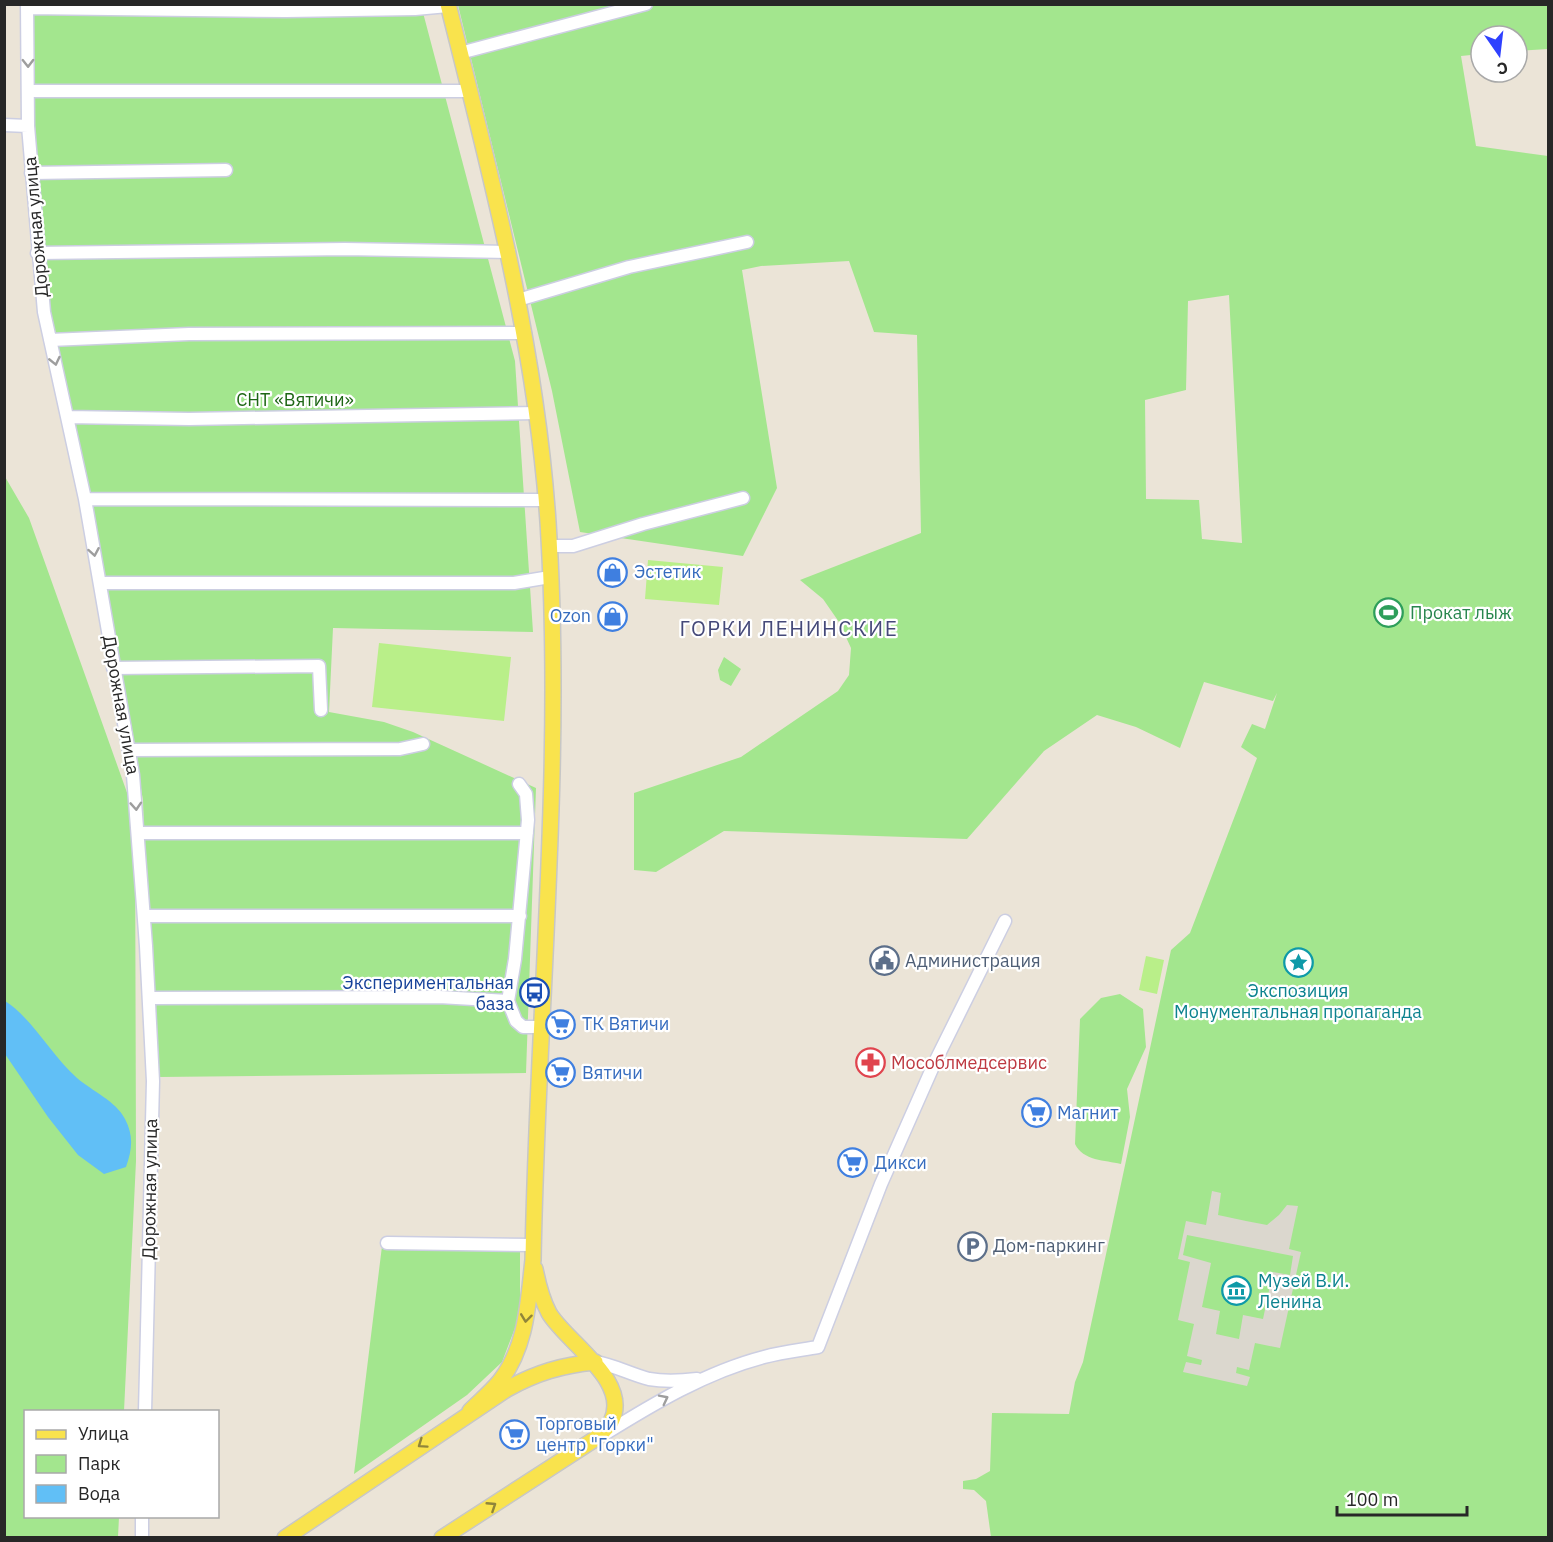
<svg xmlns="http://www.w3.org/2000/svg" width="1553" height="1542" viewBox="0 0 1553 1542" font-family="'IBM Plex Sans',sans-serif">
	<rect width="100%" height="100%" fill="#ebe4d7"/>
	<path fill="#a3e68e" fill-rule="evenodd" d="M32,5H421L515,361L533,632L333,628L329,712L384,722L413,732L536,788L526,1073L159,1077L146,909L143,800L88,492L46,296L33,94Z
		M458,5H1548V49L1517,51V36H1481V54L1461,56L1476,146L1548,156V1537H991L986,1501L974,1490L963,1489V1481L976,1479L990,1471L992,1413L1069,1414L1075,1382L1083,1362L1171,950L1190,933L1257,758L1241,747L1252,724L1265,729L1277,693L1273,701L1204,682L1180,748L1136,727L1097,715L1044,751L967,839L724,831L656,872L634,870V793L741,757L838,691L849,675L851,648L839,622L823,599L800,580L921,533L917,335L874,332L849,261L761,266L742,270L777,488L743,556L580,532L552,391ZM1229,295L1242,542V543L1202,539L1199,500L1146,499L1145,400L1186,390L1188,301Z
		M4,475L29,518L135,815L136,1161L124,1411L26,1412V1516L119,1517L118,1537H5Z
		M724,657L741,669L731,686L720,680L718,670Z
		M1120,994L1143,1009L1146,1047L1127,1089L1130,1117L1121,1164C1105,1160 1083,1161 1075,1144L1080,1019L1101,998Z
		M383,1238L520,1243V1315L502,1362L467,1395L354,1474Z"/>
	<path fill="#b9ef89" d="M648,560L723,567L719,605L645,599Z
		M379,643L511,657L504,721L372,707Z
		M1146,956L1164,960L1157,994L1139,990Z"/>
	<path fill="#dbd7ce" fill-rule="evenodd" d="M1212,1191L1221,1193L1218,1215L1246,1221L1267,1225L1279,1215L1287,1205L1298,1206L1289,1249L1301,1252L1280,1348L1255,1343L1249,1370L1237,1367L1236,1373L1250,1377L1247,1386L1183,1372L1186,1362L1201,1365L1202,1360L1187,1356L1194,1324L1178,1320L1190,1262L1178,1259L1186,1221L1206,1225ZM1187,1235L1293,1256L1290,1275L1273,1272L1263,1319L1243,1315L1239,1339L1216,1334L1220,1311L1202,1307L1211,1263L1183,1255Z"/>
	<path fill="#61bff6" d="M5,1001C31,1017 52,1056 77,1078C92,1091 116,1101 125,1119C134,1136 132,1150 126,1167L104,1174L78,1155L48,1117L5,1054Z"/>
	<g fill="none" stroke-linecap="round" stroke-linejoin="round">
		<defs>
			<path id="minor" d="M27,4L28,126L44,312L85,499L133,775L146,946L153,1081L145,1412
				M27,8L286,11L415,9L448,6
				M460,53L646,4
				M28,91H470
				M4,125L28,126
				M31,173L226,170
				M37,253L345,249L509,252
				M518,300L629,267L747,242
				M50,340L189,334L525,333
				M67,417L189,419L537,413
				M85,499L545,500
				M549,546H573L643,524L743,498
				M100,583H514L550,577
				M113,668L319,666L321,710
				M129,750L400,749L423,744
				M519,784L526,794L528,820L515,959L508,1001L516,1021L523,1027H541
				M138,833H527
				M144,916H520
				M149,998L439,997L508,1001
				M387,1243L533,1245
				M595,1362C614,1365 630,1374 649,1379C666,1382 680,1381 697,1379
				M603,1435C653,1404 706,1372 764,1357C782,1352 801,1350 818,1347L881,1184L935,1062L1005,921
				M142,1538V1516"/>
			<path id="major" d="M448,4C491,176 536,345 548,522C564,768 537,1014 533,1260C528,1302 527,1346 500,1381C491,1392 480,1401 470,1411
				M285,1538L507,1389C536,1373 562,1365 595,1362
				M442,1538L595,1439C600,1434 607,1428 611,1422C632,1381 566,1342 549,1313C542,1300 538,1284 535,1269"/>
		</defs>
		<use href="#minor" stroke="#cccee2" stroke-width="15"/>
		<use href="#major" stroke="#c7c7c7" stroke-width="18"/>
		<use href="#minor" stroke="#fff" stroke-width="12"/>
		<use href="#major" stroke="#f9e34d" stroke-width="15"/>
	</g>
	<defs><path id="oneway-chevron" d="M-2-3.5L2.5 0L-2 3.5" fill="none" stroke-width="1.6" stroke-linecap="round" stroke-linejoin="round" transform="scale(1.5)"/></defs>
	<g stroke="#9e9e9e">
		<use href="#oneway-chevron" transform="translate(28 63) rotate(89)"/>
		<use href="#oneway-chevron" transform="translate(55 361) rotate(77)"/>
		<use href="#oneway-chevron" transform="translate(94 552) rotate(80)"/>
		<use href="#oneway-chevron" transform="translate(136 806) rotate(86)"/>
		<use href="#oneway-chevron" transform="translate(664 1399) rotate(-27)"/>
	</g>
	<g stroke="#90853a">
		<use href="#oneway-chevron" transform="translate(526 1318) rotate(97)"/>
		<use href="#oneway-chevron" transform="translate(422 1444) rotate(145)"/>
		<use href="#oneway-chevron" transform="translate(492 1506) rotate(-33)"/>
	</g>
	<defs>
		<symbol id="shop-ring" viewBox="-11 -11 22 22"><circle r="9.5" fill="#fff" stroke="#3f7fe0" stroke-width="1.5"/><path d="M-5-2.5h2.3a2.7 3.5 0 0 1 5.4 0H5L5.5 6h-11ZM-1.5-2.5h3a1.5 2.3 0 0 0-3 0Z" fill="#3f7fe0"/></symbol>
		<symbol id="stadium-ring" viewBox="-11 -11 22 22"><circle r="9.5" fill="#fff" stroke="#2e9e5b" stroke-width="1.5"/><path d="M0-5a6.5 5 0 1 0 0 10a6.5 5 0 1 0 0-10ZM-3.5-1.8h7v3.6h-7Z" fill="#2e9e5b"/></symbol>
		<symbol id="civic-ring" viewBox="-11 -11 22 22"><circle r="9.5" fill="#fff" stroke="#5c6f8a" stroke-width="1.5"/><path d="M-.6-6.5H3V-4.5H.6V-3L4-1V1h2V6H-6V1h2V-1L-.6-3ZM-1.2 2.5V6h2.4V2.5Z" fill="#5c6f8a"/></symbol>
		<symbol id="sight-ring" viewBox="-11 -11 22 22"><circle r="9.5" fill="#fff" stroke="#0f9aa8" stroke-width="1.5"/><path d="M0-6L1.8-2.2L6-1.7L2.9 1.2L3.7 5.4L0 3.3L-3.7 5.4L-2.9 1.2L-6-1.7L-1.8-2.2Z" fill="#0f9aa8"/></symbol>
		<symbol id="bus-ring" viewBox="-11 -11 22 22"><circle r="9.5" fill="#fff" stroke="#1a4fb4" stroke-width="1.5"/><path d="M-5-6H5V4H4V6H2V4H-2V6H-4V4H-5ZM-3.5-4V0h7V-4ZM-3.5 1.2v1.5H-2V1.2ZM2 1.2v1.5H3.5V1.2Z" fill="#1a4fb4"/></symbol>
		<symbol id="supermarket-ring" viewBox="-11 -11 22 22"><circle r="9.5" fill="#fff" stroke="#3f7fe0" stroke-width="1.5"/><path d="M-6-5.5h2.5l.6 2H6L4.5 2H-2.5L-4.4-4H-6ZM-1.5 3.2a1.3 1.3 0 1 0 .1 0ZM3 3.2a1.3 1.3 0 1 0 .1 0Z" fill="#3f7fe0"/></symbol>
		<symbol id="pharmacy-ring" viewBox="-11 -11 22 22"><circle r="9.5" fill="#fff" stroke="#e0444e" stroke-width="1.5"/><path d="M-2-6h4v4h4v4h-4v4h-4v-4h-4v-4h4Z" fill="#e0444e"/></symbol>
		<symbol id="parking-ring" viewBox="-11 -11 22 22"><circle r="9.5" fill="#fff" stroke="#5c6f8a" stroke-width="1.5"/><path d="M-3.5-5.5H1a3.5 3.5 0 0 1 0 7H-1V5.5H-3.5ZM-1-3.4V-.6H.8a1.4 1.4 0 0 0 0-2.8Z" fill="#5c6f8a"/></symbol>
		<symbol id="museum-ring" viewBox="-11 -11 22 22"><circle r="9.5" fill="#fff" stroke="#0f9aa8" stroke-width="1.5"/><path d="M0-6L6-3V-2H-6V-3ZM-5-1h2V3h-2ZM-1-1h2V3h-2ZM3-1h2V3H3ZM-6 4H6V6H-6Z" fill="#0f9aa8"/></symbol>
	</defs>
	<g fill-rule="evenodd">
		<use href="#shop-ring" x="596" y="556" width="33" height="33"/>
		<use href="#stadium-ring" x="1372" y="596" width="33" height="33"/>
		<use href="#shop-ring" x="596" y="600" width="33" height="33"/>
		<use href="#civic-ring" x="868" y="944" width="33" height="33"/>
		<use href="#sight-ring" x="1282" y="946" width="33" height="33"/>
		<use href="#bus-ring" x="518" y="976" width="33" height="33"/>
		<use href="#supermarket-ring" x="544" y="1008" width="33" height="33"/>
		<use href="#pharmacy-ring" x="854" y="1046" width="33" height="33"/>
		<use href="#supermarket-ring" x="544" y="1056" width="33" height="33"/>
		<use href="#supermarket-ring" x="1020" y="1096" width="33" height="33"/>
		<use href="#supermarket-ring" x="836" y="1146" width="33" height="33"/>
		<use href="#parking-ring" x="956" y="1230" width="33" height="33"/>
		<use href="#museum-ring" x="1220" y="1274" width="33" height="33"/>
		<use href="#supermarket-ring" x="498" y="1418" width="33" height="33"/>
	</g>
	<g text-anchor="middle" stroke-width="4.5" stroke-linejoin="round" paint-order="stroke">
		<g font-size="18" fill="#272727" stroke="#fff">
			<text transform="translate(36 227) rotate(-95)" y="6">Дорожная улица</text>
			<text transform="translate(121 705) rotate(80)" y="6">Дорожная улица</text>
			<text transform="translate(150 1189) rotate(-89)" y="6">Дорожная улица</text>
		</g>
		<g font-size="18" fill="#1d6614" stroke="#fff">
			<text x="295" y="406">СНТ «Вятичи»</text>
		</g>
		<g font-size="18" fill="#366cbe" stroke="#fff" text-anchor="start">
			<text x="634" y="578">Эстетик</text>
			<text x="591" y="622" text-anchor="end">Ozon</text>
			<text x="582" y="1030">ТК Вятичи</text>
			<text x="582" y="1079">Вятичи</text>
			<text x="1057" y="1119">Магнит</text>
			<text x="874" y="1169">Дикси</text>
			<text x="536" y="1430">Торговый<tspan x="536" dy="21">центр "Горки"</tspan></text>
		</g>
		<g font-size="18" fill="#27864d" stroke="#fff" text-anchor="start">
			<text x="1410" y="619">Прокат лыж</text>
		</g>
		<g font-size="18" fill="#4e5e75" stroke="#fff" text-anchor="start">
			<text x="905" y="967">Администрация</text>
			<text x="993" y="1252">Дом-паркинг</text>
		</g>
		<g font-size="18" fill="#164399" stroke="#fff" text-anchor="end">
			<text x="514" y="989">Экспериментальная<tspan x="514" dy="21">база</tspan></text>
		</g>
		<g font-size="18" fill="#0d838f" stroke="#fff">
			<text x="1298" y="997">Экспозиция<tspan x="1298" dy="21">Монументальная пропаганда</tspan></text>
			<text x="1258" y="1287" text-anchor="start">Музей В.И.<tspan x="1258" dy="21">Ленина</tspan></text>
		</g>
		<g font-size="18" fill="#be3a42" stroke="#fff" text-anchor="start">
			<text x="891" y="1069">Мособлмедсервис</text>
		</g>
		<g font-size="21" letter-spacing="1.5" fill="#454979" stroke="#fff">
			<text x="789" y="636">ГОРКИ ЛЕНИНСКИЕ</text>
		</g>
	</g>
	<rect width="1553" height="1542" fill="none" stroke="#272727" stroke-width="12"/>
	<rect x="24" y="1410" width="195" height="108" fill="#ffffff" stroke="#a9a9a9" stroke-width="1.5"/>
	<rect x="36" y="1430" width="30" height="9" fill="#f9e34d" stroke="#a9a9a9" stroke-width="1.5"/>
	<text x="78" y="1440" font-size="18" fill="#272727">Улица</text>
	<rect x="36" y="1455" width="30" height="18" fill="#a3e68e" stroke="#a9a9a9" stroke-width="1.5"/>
	<text x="78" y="1470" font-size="18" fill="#272727">Парк</text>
	<rect x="36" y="1485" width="30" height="18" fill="#61bff6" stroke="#a9a9a9" stroke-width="1.5"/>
	<text x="78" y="1500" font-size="18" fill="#272727">Вода</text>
	<g transform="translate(1499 54) rotate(166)"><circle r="28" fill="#ffffff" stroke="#a9a9a9" stroke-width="1.5"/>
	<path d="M0-4.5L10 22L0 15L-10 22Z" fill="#2f41ff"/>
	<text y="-9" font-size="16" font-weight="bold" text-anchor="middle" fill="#272727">С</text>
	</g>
	<path d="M1337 1506v9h130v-9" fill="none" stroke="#272727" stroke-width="3"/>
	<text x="1346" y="1506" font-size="18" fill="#272727" stroke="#ffffff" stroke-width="4.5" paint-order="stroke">100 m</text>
</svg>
